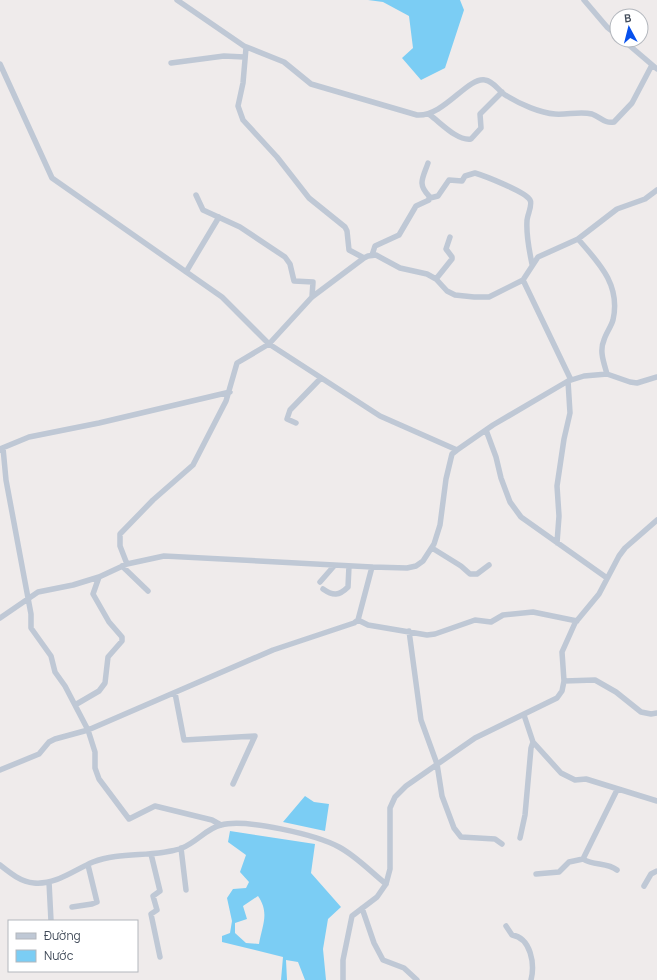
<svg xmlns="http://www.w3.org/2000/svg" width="657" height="980" viewBox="0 0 657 980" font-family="Manrope,sans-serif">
	<rect width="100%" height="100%" fill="#efebeb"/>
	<path fill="#7bcdf4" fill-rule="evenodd" d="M368,0H460L464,10L445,68L421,80L402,58L413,48L409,16L383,2Z
		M305,796L314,802L329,804L325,831L283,822Z
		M230,831L315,844L311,873L341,907L328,919L323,949L326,980H305L298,962L286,960L287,980H281L283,957L222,942V936L230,933L232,921L227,898L233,889L246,888L249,882L240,872L246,855L228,842ZM258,896C270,913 262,926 259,944L246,943L235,933V923L247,919L243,906Z"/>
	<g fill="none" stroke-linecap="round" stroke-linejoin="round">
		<path stroke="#bfc8d5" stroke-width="5.5" d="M177,0L244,46L284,62L311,84L417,115C444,117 467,77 485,80C494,81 499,92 507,96C520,104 540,113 555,114C567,115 580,111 592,114C600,117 605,124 614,122L632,103L652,65
			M584,0L607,27L617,35
			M623,40L657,69
			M246,48L243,83L238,106L243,120L277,157L309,198L345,227L347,231L349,250L364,258
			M171,63L224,56L244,57
			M0,64L52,178L222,297L269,344L380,416L457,450
			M430,115C441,123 457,141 471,139L481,128L480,114L502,92
			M196,195L203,210L240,227L285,257L290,264L294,281L313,282L312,297
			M430,198L438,196L449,180L462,181L465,176L475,173C485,176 526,192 530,200C533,205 527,215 527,221C526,236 529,249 532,264
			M578,239C599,263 621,285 613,320C611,327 606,333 604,340C599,351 604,363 607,374
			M372,255L375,246L399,235L416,206L429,200V196C417,184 423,178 428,163
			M186,272L219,217
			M436,279L452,259V257L446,249L450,237
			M523,280L571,380
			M296,423L287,419L290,410L321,378
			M486,430L496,457L501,478L510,502L521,517L607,578
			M0,449L29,437L99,423L230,392
			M0,450L3,448L6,480L31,614V628L51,656L55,672L65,686L88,730L95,752V768L99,779L129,819L155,806L212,820L221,825
			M557,543L559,516L557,486L564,439L570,413L568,381
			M432,548L461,566L470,574H477L489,565
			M127,564L120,546V534L153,500L193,465L226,401L237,363L269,344L312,297L364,258L368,256L376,255L400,268L427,274L436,279L447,291L455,295L474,297H489L523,280L538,257L578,239L617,209L645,199L657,190
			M122,566L148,591
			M320,582L334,566
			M323,589C333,596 339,596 348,587L349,566
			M0,618L38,592L73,585L99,577L127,564L164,556L372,567L407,568L416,566L423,561L434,544L440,525L446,479L452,454L457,450L493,425L568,381L584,376L607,374L630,382L637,383L657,377
			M358,620L368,625L427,635L435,634L475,620L491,622L503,615L533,612L577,621
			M409,631L421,720L437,764L442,796L454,828L461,837L495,839L502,844
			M564,681L595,680L616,692L641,712L651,714L657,713
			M175,693L184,740L255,736L233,784
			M75,705L99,691L105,683L108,657L122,641V637L109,622L93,594L99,577
			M524,715L533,742L561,773L575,780L586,779L657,801
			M0,770L39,754L49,742L55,739L88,730L273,650L354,623L358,620L372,567
			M520,838L525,815L531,748L533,742
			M181,848L186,890
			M151,854L160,891L153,896L157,910L151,914L160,957
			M583,859L617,790
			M0,865C10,873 21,882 34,883C56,885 74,870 93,862C121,851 154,858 182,848C197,842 207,828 221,825C245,818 317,835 339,847C356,856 371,872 386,884
			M536,874L559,872L569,862L583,859C594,866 607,862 617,870
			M49,882L51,921
			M644,886L651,874L657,871
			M72,907L92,904L97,902L88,865
			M362,908L374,943L383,960L404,968L417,980
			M506,926L512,935C531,938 535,964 531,980
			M343,980V960L352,916L377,897L386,884L390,869V808L395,797L406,786L475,738L557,698L562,691L564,681L562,652L575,623L599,594L619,556L625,548L657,520"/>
	</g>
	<rect x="8" y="920" width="130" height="52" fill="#ffffff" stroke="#b3b7bd"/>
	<rect x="16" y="933" width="20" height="6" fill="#bfc8d5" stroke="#b3b7bd"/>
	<text x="44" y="940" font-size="12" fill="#424c5a">Đường</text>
	<rect x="16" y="950" width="20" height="12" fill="#7bcdf4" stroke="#b3b7bd"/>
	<text x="44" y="960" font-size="12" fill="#424c5a">Nước</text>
	<g transform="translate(629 28) rotate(353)"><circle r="19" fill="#ffffff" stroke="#b3b7bd"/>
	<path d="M0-3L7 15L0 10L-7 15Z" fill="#0750ed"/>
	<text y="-6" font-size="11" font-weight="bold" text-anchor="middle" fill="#424c5a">B</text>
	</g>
</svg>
